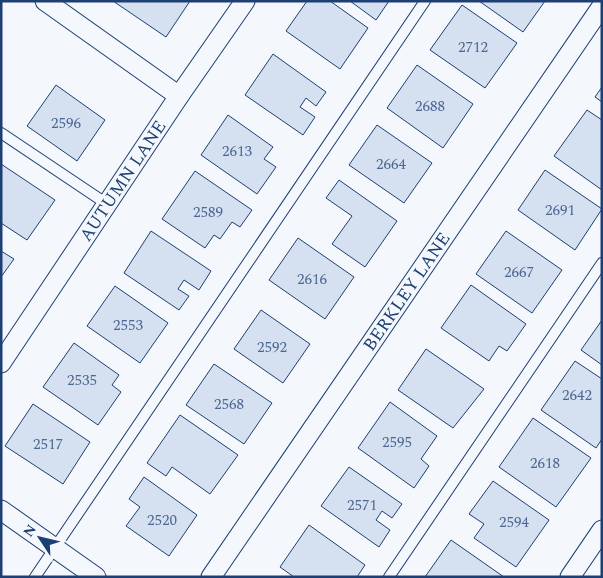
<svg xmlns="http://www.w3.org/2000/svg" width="603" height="578" viewBox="0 0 603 578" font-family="Spectral,serif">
	<rect width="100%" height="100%" fill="#f4f7fb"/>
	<path fill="#d5e0f0" stroke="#1d3f73" d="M113,1H190L166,37Z
		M307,1H330L368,28L340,69L286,31Z
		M350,1H389L376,20Z
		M479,1H545L523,32Z
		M462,5L517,43L485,88L430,50Z
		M273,54L326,92L316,106L306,98L300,107L315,117L303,135L245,95Z
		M417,65L473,104L443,148L387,108Z
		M56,85L105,120L77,161L27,126Z
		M602,87V102L595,97Z
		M587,110L602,120V190L554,156Z
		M228,115L273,147L264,159L276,167L257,194L201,155Z
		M377,125L432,163L404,203L349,165Z
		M1,164L55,200L27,240L1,223Z
		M545,170L602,209L575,250L518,210Z
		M195,171L252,210L240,227L232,222L220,239L214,235L205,248L162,219Z
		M339,180L397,221L365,267L332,244L352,216L326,198Z
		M151,231L211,271L199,290L184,280L178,289L189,296L179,310L124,273Z
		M506,231L562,270L532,313L476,274Z
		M298,238L354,277L325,319L269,280Z
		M1,251L14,259L1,277Z
		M471,285L526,324L507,351L499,346L489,361L441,328Z
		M115,286L168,323L140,363L87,326Z
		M261,310L310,344L283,383L234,349Z
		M602,320V365L581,350Z
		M74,343L119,375L112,385L121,392L98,425L43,387Z
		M426,349L484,389L453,428L398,390Z
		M575,361L602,379V439L596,448L541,410Z
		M214,364L272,403L244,444L186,405Z
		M390,402L437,436L421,459L429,466L414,488L358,448Z
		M33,404L90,442L63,484L5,446Z
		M180,415L238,455L210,494L172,467L166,476L147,463Z
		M533,418L591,458L556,507L499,467Z
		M349,467L402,504L392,518L382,511L376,520L390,530L379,547L321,506Z
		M144,477L197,515L169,556L126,526L140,507L129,499Z
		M493,481L549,520L516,567L474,538L484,524L469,514Z
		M309,525L365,565L357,577H294L280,567Z
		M451,540L504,577H425Z"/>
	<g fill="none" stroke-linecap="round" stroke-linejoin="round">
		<defs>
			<path id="service" d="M1,133L107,204
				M35,577L425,1
				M389,577L602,263"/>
			<g id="minor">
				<path d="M45,1L179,96"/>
				<path id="s1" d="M1,363L179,96L245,1"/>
				<path d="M1,510L96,577"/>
				<path id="s2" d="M211,577L602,6"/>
				<path d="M570,577L602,530"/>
			</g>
		</defs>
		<use href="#service" stroke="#1d3f73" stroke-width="12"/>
		<use href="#minor" stroke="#1d3f73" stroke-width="21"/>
		<use href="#service" stroke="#f4f7fb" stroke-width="10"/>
		<use href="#minor" stroke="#f4f7fb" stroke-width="19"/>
	</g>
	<g text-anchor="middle" stroke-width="4" stroke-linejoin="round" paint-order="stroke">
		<g font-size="15" fill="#4b6792">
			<text x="473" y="52">2712</text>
			<text x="430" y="111">2688</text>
			<text x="66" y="128">2596</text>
			<text x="237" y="156">2613</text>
			<text x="391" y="169">2664</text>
			<text x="560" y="215">2691</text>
			<text x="208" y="217">2589</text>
			<text x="519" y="277">2667</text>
			<text x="312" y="284">2616</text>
			<text x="128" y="330">2553</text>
			<text x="272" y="352">2592</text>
			<text x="82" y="385">2535</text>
			<text x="577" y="400">2642</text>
			<text x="229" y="409">2568</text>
			<text x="397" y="447">2595</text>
			<text x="48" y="449">2517</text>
			<text x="545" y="468">2618</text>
			<text x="362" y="510">2571</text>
			<text x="162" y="525">2520</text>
			<text x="514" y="527">2594</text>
		</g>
		<g font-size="18" fill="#1d3f73" stroke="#f4f7fb">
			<text dy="6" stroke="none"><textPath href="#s1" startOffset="219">AUTUMN LANE</textPath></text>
			<text dy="6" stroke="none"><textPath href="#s2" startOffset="346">BERKLEY LANE</textPath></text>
		</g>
	</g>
	<rect width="603" height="578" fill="none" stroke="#1d3f73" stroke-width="5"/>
	<g transform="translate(40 538) rotate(305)" stroke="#f4f7fb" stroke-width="4" paint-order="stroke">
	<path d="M0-4L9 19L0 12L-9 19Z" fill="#1d3f73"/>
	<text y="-8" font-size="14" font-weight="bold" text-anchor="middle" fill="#1d3f73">N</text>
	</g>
</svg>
